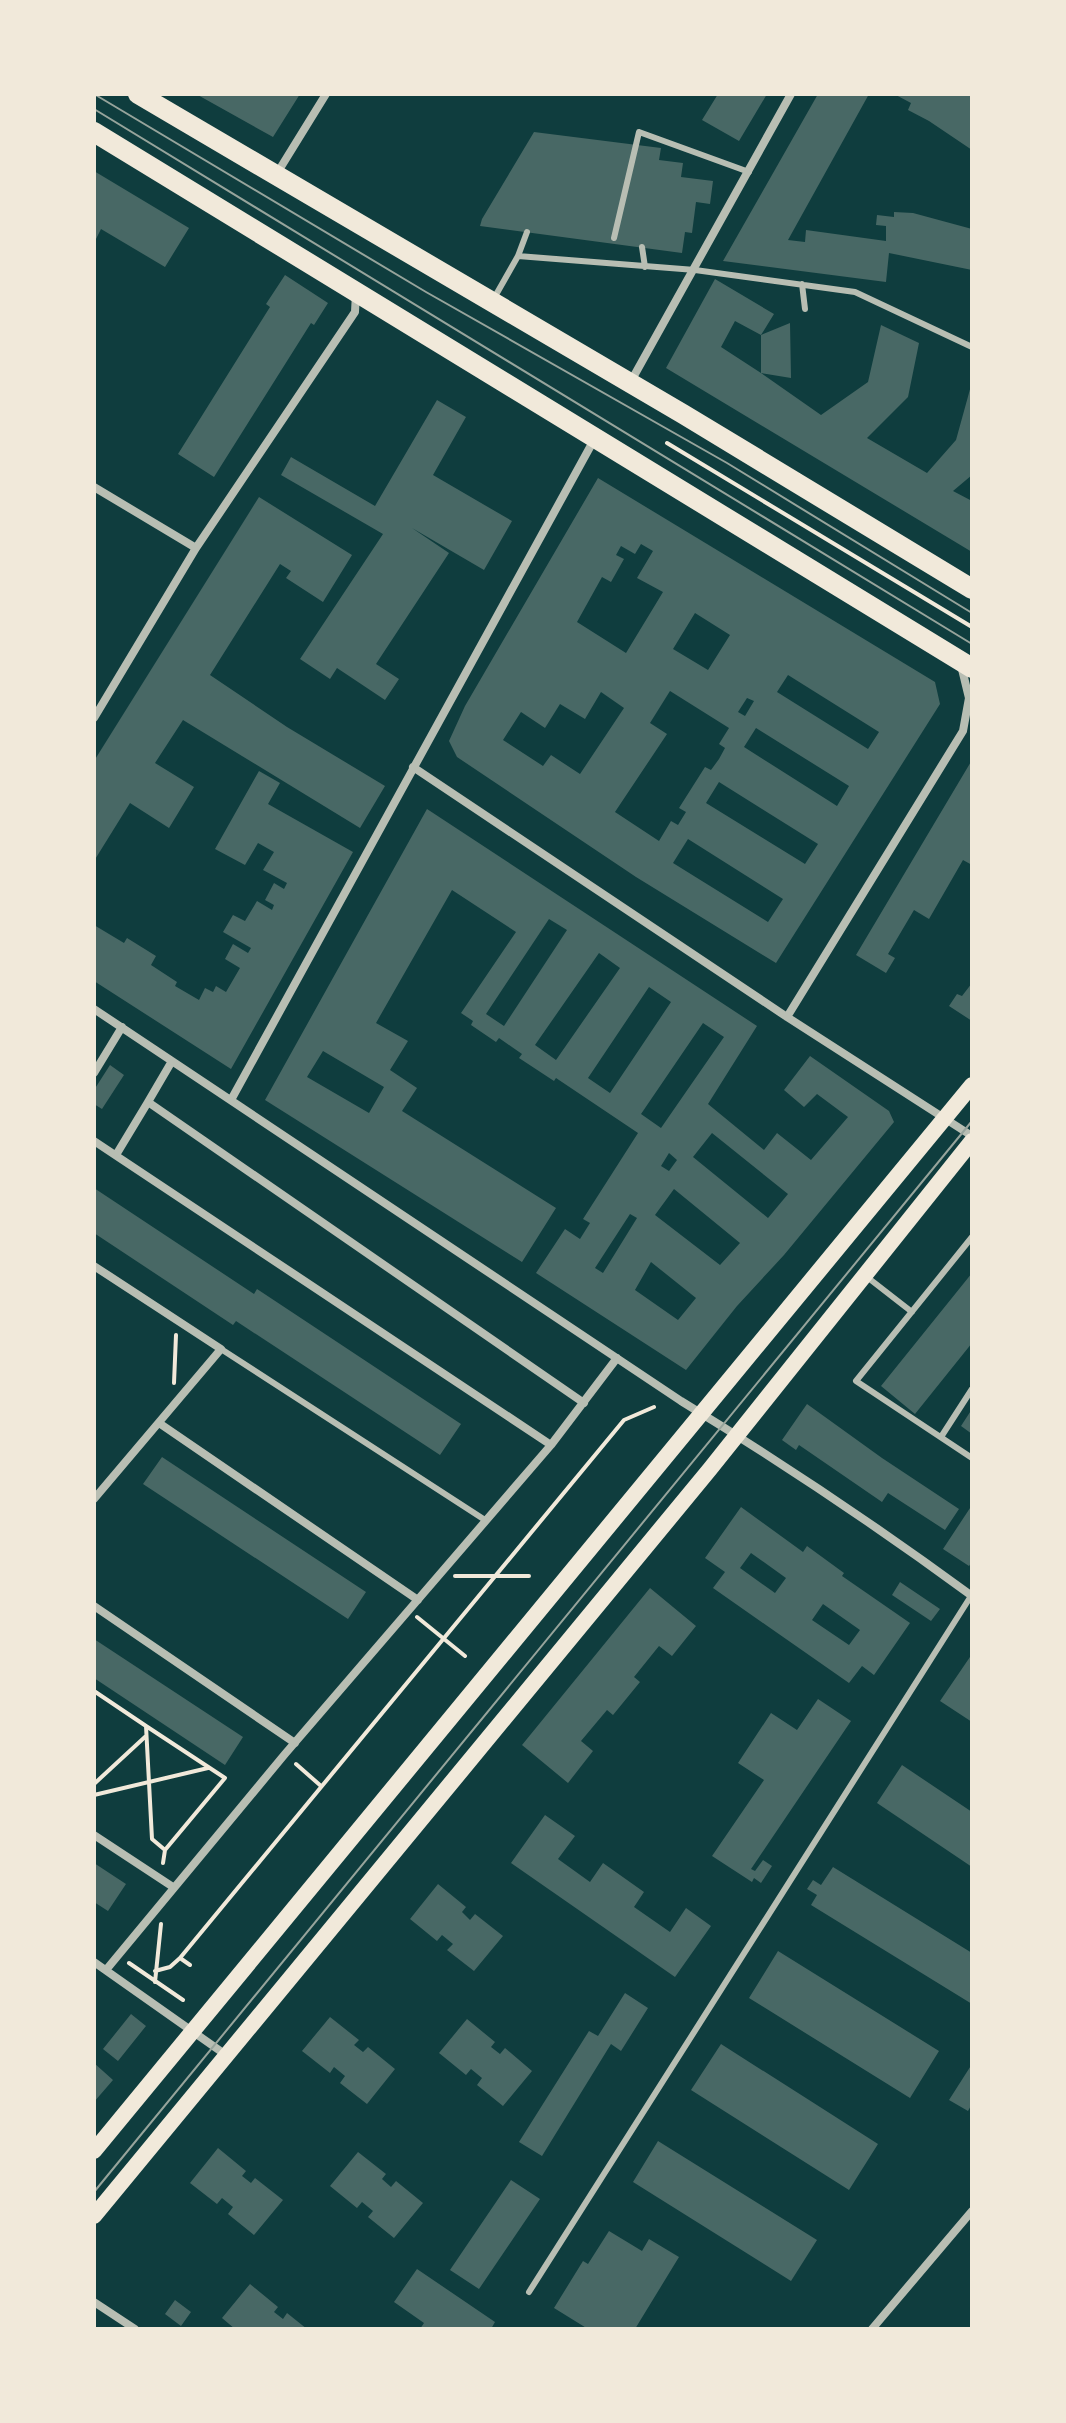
<svg xmlns="http://www.w3.org/2000/svg" width="1066" height="2423" viewBox="0 0 1066 2423" font-family="Lato,sans-serif">
	<rect width="100%" height="100%" fill="#0f3d3e"/>
	<path fill="#486865" fill-rule="evenodd" d="M196,94H300L273,137Z
		M718,94H767L739,141L702,120Z
		M818,94H869L788,240L805,242L806,230L886,241V226L876,225L877,215L894,217V212L913,213L972,229V270L889,253L886,282L723,261Z
		M894,94H967L972,97V150L929,121L908,110L911,103Z
		M534,132L661,148L659,160L683,163L681,177L713,181L710,204L696,202L692,233L685,232L682,253L480,226L482,219Z
		M94,171L189,228L165,267L101,229L96,239L94,237Z
		M285,275L328,303L314,325L311,323L214,477L178,454L270,307L266,304Z
		M715,279L774,314L761,335L790,323L791,378L761,373L821,415L868,382L881,325L919,343L908,397L867,438L927,473L956,440L972,382V475L953,491L972,501V552L666,368ZM735,321L761,335V373L721,347Z
		M437,400L466,417L433,475L512,521L484,570L412,528L449,553L376,664L399,679L385,700L337,668L330,679L300,659L383,534L281,475L291,457L375,506Z
		M598,478L935,682L940,704L776,963L636,877L457,757L449,741L465,706ZM641,544L653,551L637,578L663,592L626,653L577,622L602,577L611,582L624,559L616,555L621,546L635,554ZM695,613L730,635L708,670L673,649ZM788,675L879,732L868,749L777,692ZM670,691L729,728L719,744L725,748L719,759L711,770L705,767L679,808L686,812L678,825L671,821L659,841L615,812L667,734L650,723ZM601,692L624,708L580,774L551,755L543,766L503,740L521,712L545,728L560,704L585,719ZM747,698L754,701L745,716L738,712ZM756,728L849,786L837,806L744,747ZM719,782L818,844L805,864L706,803ZM688,839L783,899L768,922L673,863Z
		M259,497L352,555L323,602L286,578L291,571L280,564L210,675L287,727L385,786L360,828L183,720L155,763L194,787L169,828L130,803L94,861V761Z
		M972,760V865L963,860L929,919L914,910L888,954L895,958L886,973L856,955Z
		M259,771L280,783L268,804L353,852L231,1069L94,981V925L124,943L127,938L156,956L151,965L177,982L175,986L199,1000L205,988L213,992L216,986L226,992L240,968L225,959L233,944L248,953L251,948L223,932L233,915L245,921L257,901L272,910L274,905L265,900L274,883L284,889L287,883L263,870L274,852L258,843L245,865L215,849Z
		M427,809L757,1026L708,1104L764,1150L777,1133L811,1160L848,1117L817,1094L804,1107L784,1090L810,1056L889,1111L894,1122L784,1255L737,1306L686,1370L536,1273L565,1229L580,1239L590,1223L583,1219L638,1133L556,1078L554,1081L519,1058L522,1054L499,1038L496,1042L471,1025L473,1021L461,1013L516,932L452,890L376,1023L408,1041L390,1070L417,1088L402,1111L556,1208L522,1262L265,1100ZM549,919L567,930L504,1026L486,1014ZM599,953L620,968L556,1060L535,1045ZM649,987L671,1002L610,1093L588,1078ZM703,1023L724,1037L661,1128L641,1114ZM323,1051L384,1087L369,1113L307,1077ZM712,1133L788,1194L768,1218L693,1157ZM669,1153L677,1160L669,1171L661,1166ZM674,1189L740,1243L720,1265L655,1215ZM630,1214L637,1218L603,1273L595,1268ZM651,1262L696,1298L678,1320L635,1290Z
		M972,983V1021L949,1006L957,994L962,996Z
		M110,1065L124,1075L102,1109L94,1104V1090Z
		M94,1188L254,1294L257,1289L461,1424L440,1455L236,1321L233,1325L94,1233Z
		M972,1273V1343L915,1414L881,1386Z
		M807,1404L882,1458L959,1509L945,1530L888,1493L882,1502L799,1445L796,1450L782,1440Z
		M972,1409V1434L961,1426Z
		M162,1457L366,1592L348,1619L143,1484Z
		M972,1505V1562L969,1566L943,1549Z
		M741,1507L803,1552L807,1546L844,1573L842,1576L910,1623L874,1675L862,1666L849,1683L713,1588L725,1572L705,1558ZM751,1553L786,1578L775,1593L740,1568ZM823,1604L860,1630L849,1645L812,1620Z
		M900,1582L940,1609L931,1621L892,1595Z
		M650,1588L696,1626L672,1656L659,1646L634,1677L640,1682L613,1715L607,1710L581,1741L593,1751L568,1783L522,1745Z
		M94,1639L243,1737L225,1765L94,1678Z
		M972,1654V1722L940,1701Z
		M818,1699L851,1721L751,1869L755,1871L763,1860L772,1866L761,1883L754,1878L752,1882L712,1856L764,1780L738,1763L771,1713L797,1730Z
		M902,1765L972,1812V1867L877,1803Z
		M545,1815L575,1836L558,1859L590,1882L603,1863L644,1892L634,1907L670,1932L686,1908L711,1926L675,1977L511,1863Z
		M94,1863L126,1884L108,1911L94,1902Z
		M833,1867L972,1953V2004L811,1905L817,1895L807,1889L813,1880L821,1885Z
		M438,1884L466,1907L462,1912L470,1920L475,1914L503,1936L474,1971L447,1950L453,1944L442,1935L437,1941L410,1919Z
		M778,1951L939,2051L910,2098L749,1998Z
		M625,1993L648,2008L621,2051L611,2044L542,2156L519,2142L589,2031L598,2036Z
		M131,2014L146,2026L118,2061L103,2049Z
		M330,2017L359,2040L354,2045L363,2052L368,2047L395,2069L367,2104L340,2083L345,2076L334,2067L330,2073L302,2051Z
		M467,2019L495,2042L491,2047L500,2054L505,2048L532,2071L503,2106L477,2085L482,2078L471,2069L466,2075L439,2053Z
		M721,2044L878,2144L849,2190L691,2090Z
		M94,2063L113,2080L94,2102Z
		M972,2064V2104L968,2111L949,2100Z
		M658,2141L817,2240L791,2281L633,2182Z
		M218,2148L246,2171L242,2176L251,2183L255,2178L283,2200L254,2235L228,2214L233,2207L222,2198L217,2204L190,2183Z
		M358,2152L386,2174L382,2179L391,2187L396,2181L423,2203L394,2238L368,2217L373,2211L362,2202L357,2208L330,2186Z
		M511,2180L540,2199L479,2289L450,2270Z
		M609,2231L642,2251L649,2239L679,2257L635,2329H588L554,2308L583,2261L588,2264Z
		M417,2269L495,2322L491,2329H420L424,2323L394,2302Z
		M250,2284L278,2307L274,2312L283,2319L287,2313L307,2329H235L222,2318Z
		M175,2300L191,2312L181,2326L165,2314Z"/>
	<g fill="none" stroke-linecap="round" stroke-linejoin="round">
		<path stroke="#f1e9da" stroke-width="4" d="M667,443L972,627
			M174,1383L176,1335
			M455,1576H529
			M417,1617L465,1656
			M94,1691L146,1726L152,1839L165,1850L163,1863
			M146,1726L225,1778L165,1850
			M296,1764L321,1786
			M94,1784L146,1736
			M94,1795L208,1768
			M180,1958L190,1965
			M129,1963L183,2000
			M155,1971L170,1967L180,1958L624,1420L654,1407
			M155,1982L161,1924"/>
		<path stroke="#b8beb3" stroke-width="6" d="M614,238L639,132L749,172
			M642,247L645,267
			M518,256L695,270L855,292L972,347
			M802,284L805,309
			M493,300L518,256L527,232
			M972,1237L856,1381L972,1458
			M867,1277L912,1312
			M221,1349L485,1520
			M941,1437L972,1389
			M529,2292L971,1596"/>
		<path stroke="#b8beb3" stroke-width="8" d="M276,175L326,94
			M630,383L791,94
			M94,487L196,548
			M94,718L196,548L355,312L356,293
			M413,767L787,1017L972,1136
			M94,1009L681,1401C781,1462 878,1527 972,1596
			M787,1017L963,731L969,698L961,665
			M172,1061L148,1102L584,1403
			M94,1073L122,1027
			M231,1100L595,438
			M94,1141L551,1445
			M116,1155L148,1102
			M94,1266L221,1349L94,1499
			M159,1423L418,1600
			M94,1606L295,1743
			M94,1835L173,1887
			M94,1962L226,2055
			M106,1970L285,1754L551,1445L617,1358
			M94,2302L135,2329
			M872,2329L972,2211"/>
		<path stroke="#f1e9da" stroke-width="16" d="M94,2151L972,1085
			M94,2216L710,1469L972,1141"/>
		<path stroke="#f1e9da" stroke-width="20" d="M138,94L683,414L972,589
			M94,132L972,668"/>
		<path stroke="#97a49c" stroke-width="2" d="M94,94L426,292L727,463L972,613
			M94,109L972,644
			M94,2192L972,1121"/>
	</g>
	<rect width="1066" height="2423" fill="none" stroke="#f1e9da" stroke-width="192"/>
</svg>
